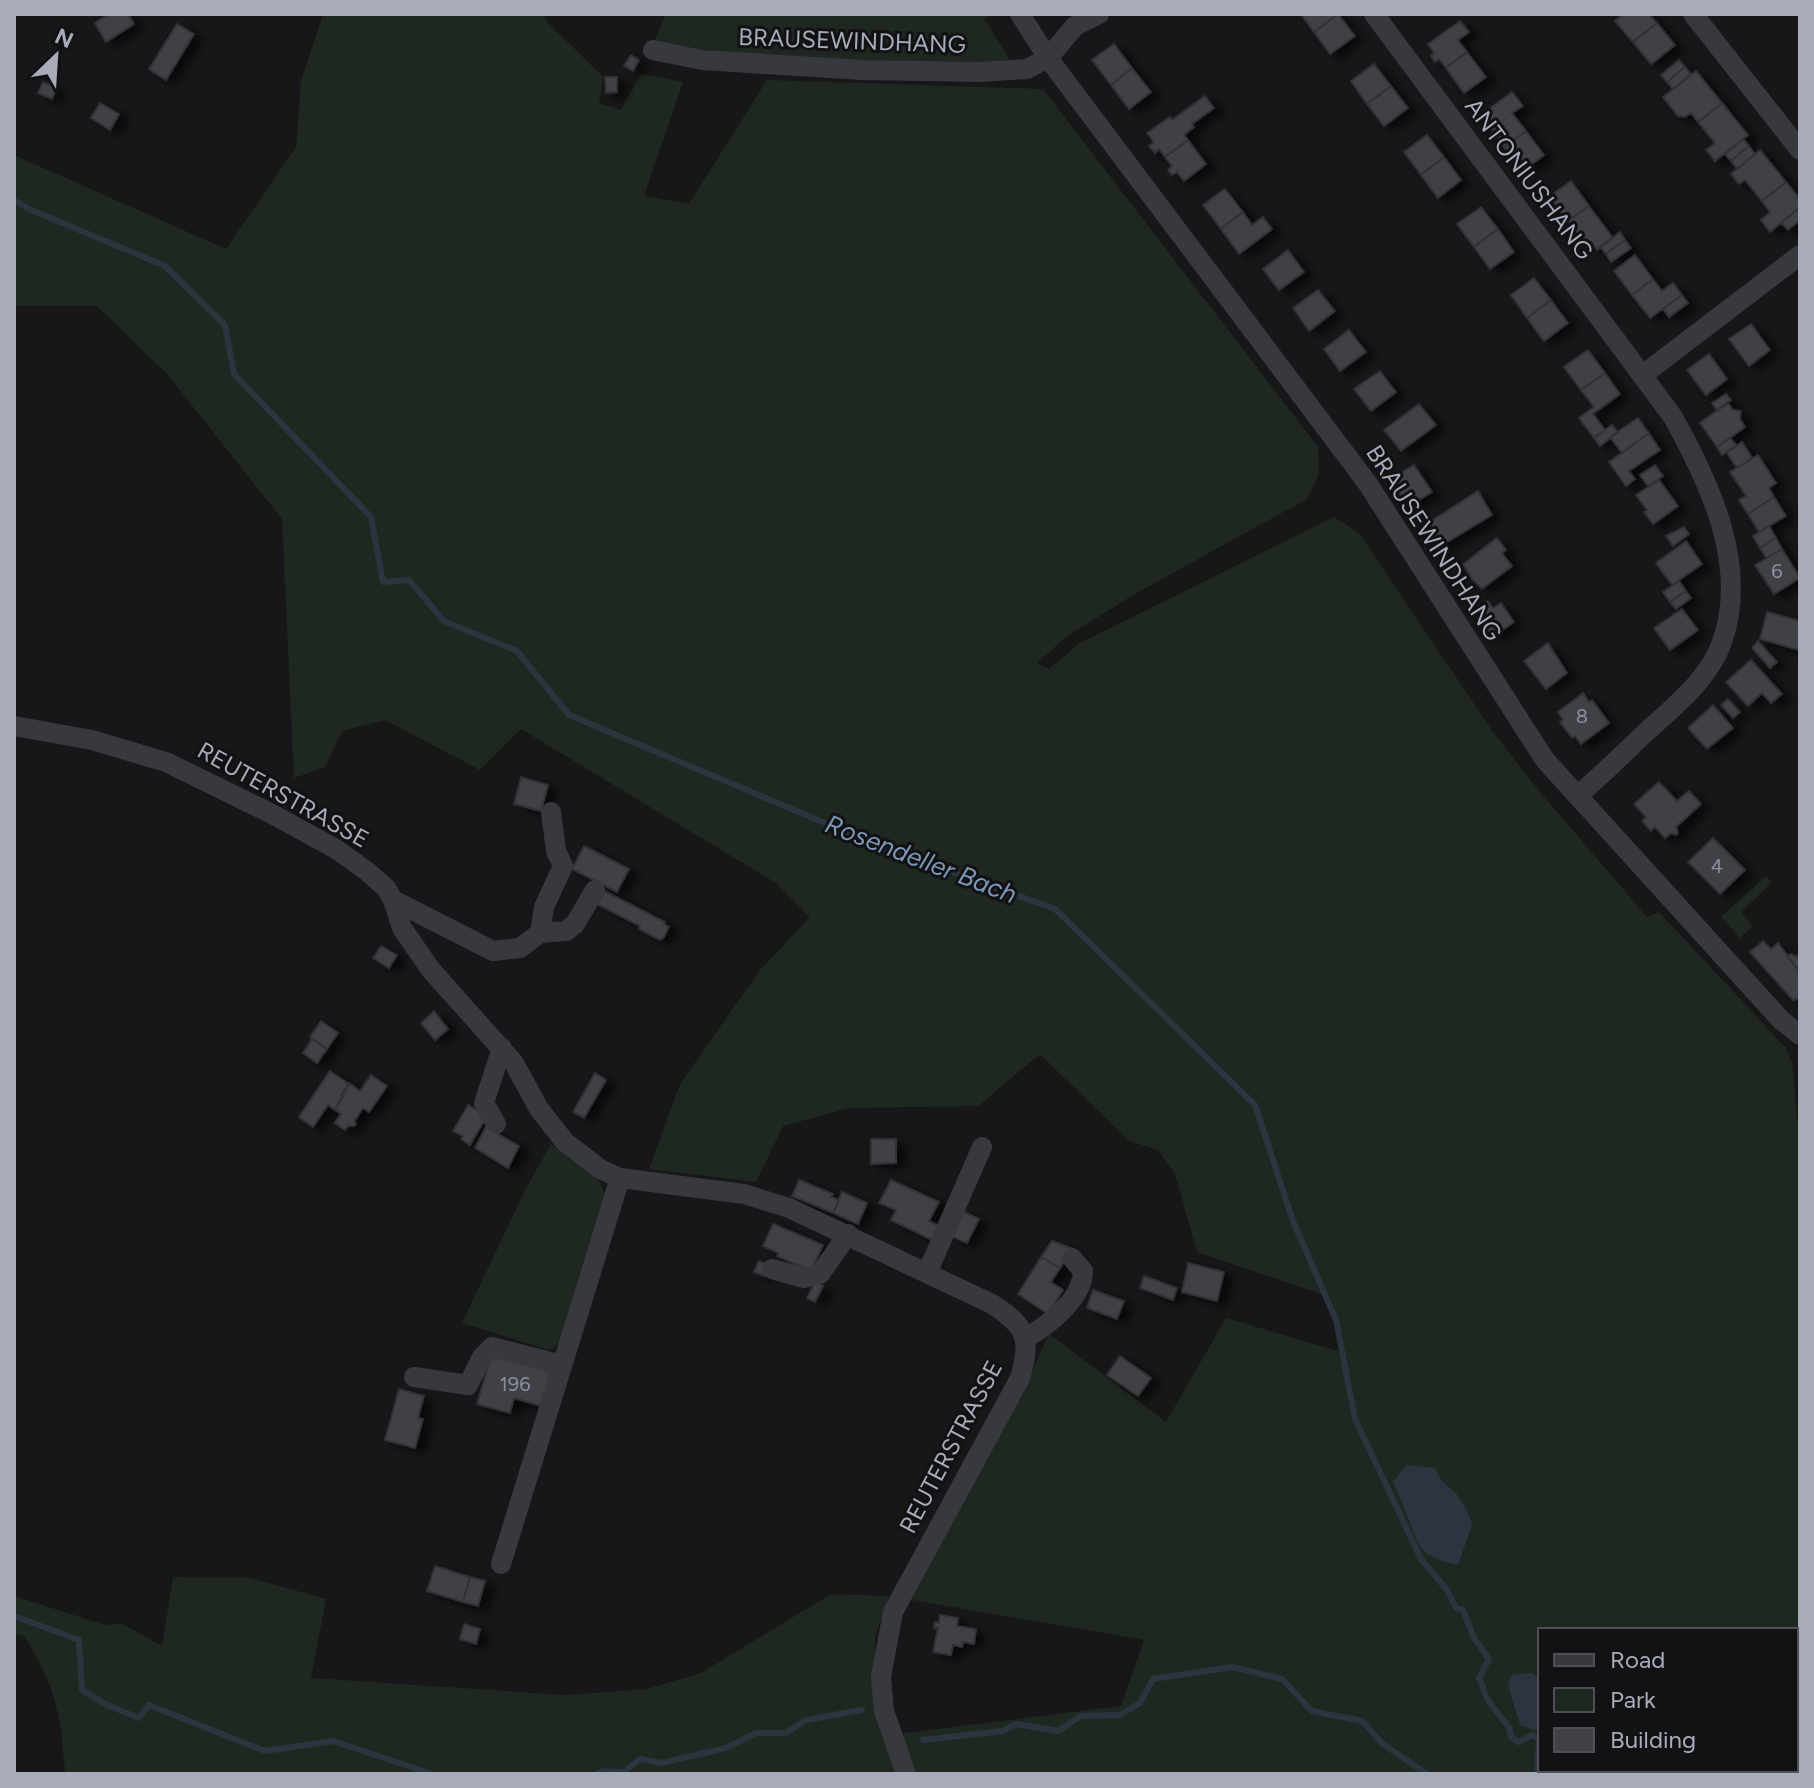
<svg xmlns="http://www.w3.org/2000/svg" width="1814" height="1788" viewBox="0 0 1814 1788" font-family="Figtree,sans-serif">
	<defs>
		<filter id="shadow"><feDropShadow dx="9" dy="5" stdDeviation="4" flood-color="#0009"/></filter>
	</defs>
	<rect width="100%" height="100%" fill="#171719"/>
	<path fill="#1e2820" d="M323,14H545L546,21L603,77L599,103L621,110L641,74L683,82L644,196L689,204L767,80L1043,89L1318,447L1319,474L1307,499L1133,595L1066,637L1037,663L1049,669L1080,643L1334,517L1359,533L1493,732L1540,792L1647,917L1659,912L1785,1047L1792,1062L1800,1148V1704L1796,1702V1630H1540V1770H1618L1620,1774H913L897,1734L1121,1706L1144,1640L907,1599L1026,1384L1049,1334L1166,1422L1226,1318L1341,1352L1330,1297L1197,1252L1175,1174L1158,1150L1129,1141L1040,1054L978,1106L849,1108L783,1126L756,1182L649,1169L680,1084L760,970L810,917L776,883L521,729L480,770L385,720L342,731L325,767L294,778L282,519L168,375L97,306H14V155L226,249L296,147L301,81Z
		M666,14H993L984,18L1011,62L770,60L654,42Z
		M1766,876L1772,882L1741,912L1753,926L1740,938L1721,917Z
		M551,1144L599,1181L606,1196L564,1336L553,1349H545L462,1323L525,1190Z
		M173,1577L250,1578L326,1599L311,1678L565,1695L647,1689L701,1673L831,1594L889,1596L875,1636L878,1717L899,1774L65,1773C61,1714 56,1687 24,1636L14,1634V1596L105,1625L121,1623L162,1646Z"/>
	<path fill="#2c353f" d="M1406,1465L1435,1468L1442,1481L1456,1493L1467,1510L1472,1525L1458,1565C1417,1556 1419,1546 1406,1512C1402,1502 1397,1492 1393,1482Z
		M1532,1673L1540,1679V1732L1520,1725L1508,1685L1512,1675Z"/>
	<g fill="none" stroke-linecap="round" stroke-linejoin="round">
		<path stroke="#2c353f" stroke-width="6" d="M14,200L29,209L165,266L225,325L234,374L371,517L383,582L409,580L444,621L517,651L569,715L882,847L1055,909L1255,1105L1293,1221L1336,1320L1355,1419L1421,1559L1447,1590L1456,1608L1463,1610L1474,1638L1489,1659L1479,1678C1483,1684 1483,1690 1486,1696C1486,1699 1507,1725 1509,1727L1511,1737L1518,1742L1533,1735L1539,1739L1537,1774
			M14,1616L79,1640L82,1690L107,1705L139,1718L149,1705L265,1751L333,1741L432,1774
			M923,1740L1003,1731L1016,1724L1058,1731L1081,1716L1120,1715L1140,1703L1153,1679L1232,1667L1282,1679L1312,1711L1362,1721L1383,1744L1427,1774
			M596,1774L603,1771L624,1772L640,1759L661,1763L726,1748L756,1733H786L806,1720L862,1710"/>
	</g>
	<path fill="#414146" stroke="#313136" stroke-width="2" filter="url(#shadow)" d="M109,14H128L134,24L106,42L95,23Z
		M1301,14H1338L1314,32Z
		M1338,14L1355,36L1330,54L1314,32Z
		M1624,14H1649L1657,23L1633,42L1615,21Z
		M1460,21L1469,32L1458,40L1467,52L1446,68L1439,59L1435,62L1431,56L1434,53L1428,44Z
		M1657,23L1675,45L1651,64L1633,42Z
		M177,24L194,34L166,80L149,69Z
		M1114,44L1132,68L1111,85L1092,60Z
		M1467,52L1486,77L1464,93L1446,68Z
		M631,55L639,60L633,71L624,66Z
		M1679,60L1685,67L1667,82L1661,75Z
		M1374,64L1391,86L1367,104L1351,81Z
		M1685,67L1691,74L1673,89L1667,82Z
		M1132,68L1151,92L1129,109L1111,85Z
		M1696,71L1722,103L1698,122L1691,113L1685,117L1678,116L1663,97Z
		M605,77H617V92L606,93Z
		M43,82L57,88L52,99L38,93Z
		M1391,86L1408,108L1384,126L1367,104Z
		M1512,92L1523,106L1512,113L1526,131L1504,147L1481,115Z
		M1205,96L1214,108L1192,124L1194,127L1184,135L1188,140L1165,157L1159,149L1155,153L1149,146L1154,142L1147,133L1170,117L1172,120Z
		M100,103L119,114L110,130L91,118Z
		M1722,103L1748,135L1715,161L1706,150L1715,143L1698,122Z
		M1526,131L1544,155L1523,171L1504,147Z
		M1427,135L1444,157L1421,175L1404,152Z
		M1743,139L1749,146L1731,161L1725,154Z
		M1188,140L1206,164L1184,181L1177,172L1172,175L1168,170L1172,166L1165,157Z
		M1749,146L1755,154L1737,169L1731,161Z
		M1760,150L1786,182L1762,201L1745,180L1739,184L1731,174Z
		M1444,157L1461,180L1438,198L1421,175Z
		M1571,181L1589,206L1568,221L1549,197Z
		M1786,182L1800,199V207L1770,232L1761,220L1770,212L1762,201Z
		M1225,189L1243,212L1221,229L1203,205Z
		M1589,206L1613,238L1597,250L1591,242L1586,246L1568,221Z
		M1481,207L1498,229L1474,247L1457,224Z
		M1800,208V220L1788,230L1781,223Z
		M1243,212L1252,225L1263,217L1272,229L1239,254L1221,229Z
		M1498,229L1514,252L1490,269L1474,247Z
		M1620,232L1625,240L1606,254L1600,247Z
		M1625,240L1631,248L1611,262L1606,254Z
		M1288,250L1304,272L1279,290L1263,269Z
		M1635,255L1653,279L1632,295L1614,271Z
		M1534,278L1551,300L1527,318L1511,295Z
		M1653,279L1662,291L1673,283L1682,295L1650,318L1632,295Z
		M1318,290L1335,311L1309,331L1293,308Z
		M1682,295L1688,303L1669,317L1663,309Z
		M1551,300L1568,323L1544,341L1527,318Z
		M1751,324L1770,350L1749,366L1729,339Z
		M1349,330L1366,352L1340,371L1324,349Z
		M1588,350L1605,373L1581,390L1564,367Z
		M1709,354L1727,379L1706,395L1687,370Z
		M1380,371L1396,392L1371,411L1354,389Z
		M1605,373L1620,394L1593,414L1605,430L1594,438L1579,418L1594,407L1581,390Z
		M1726,394L1731,400L1717,410L1712,403Z
		M1728,403L1733,410L1741,411L1740,419L1745,427L1717,447L1700,423Z
		M1419,404L1436,425L1401,451L1384,430Z
		M1638,418L1649,433L1622,453L1610,437Z
		M1612,425L1618,432L1600,446L1594,438Z
		M1649,433L1660,450L1629,471L1635,479L1626,486L1609,462Z
		M1730,438L1736,445L1722,455L1717,447Z
		M1742,442L1752,458L1737,468L1727,453Z
		M1758,455L1776,483L1769,488L1774,497L1748,514L1739,500L1746,496L1730,472Z
		M1414,465L1432,492L1408,507L1390,479Z
		M1655,465L1663,476L1648,486L1640,475Z
		M1659,480L1678,506L1653,524L1644,512L1647,510L1636,495Z
		M1478,491L1492,515L1436,549L1422,527Z
		M1774,497L1786,516L1759,532L1748,514Z
		M1769,526L1776,538L1760,548L1753,536Z
		M1684,527L1689,534L1673,546L1666,536Z
		M1497,538L1506,550L1502,553L1512,566L1482,589L1472,579L1463,564Z
		M1776,538L1782,549L1766,558L1760,548Z
		M1686,541L1702,564L1672,585L1656,563Z
		M1782,549L1800,578L1774,594L1755,565Z
		M1679,581L1686,591L1670,602L1663,592Z
		M1686,591L1691,598L1676,609L1670,602Z
		M1488,601L1493,608L1501,603L1514,622L1492,637L1479,617L1482,615L1477,608Z
		M1682,609L1698,630L1670,650L1654,628Z
		M1767,612L1800,621L1799,650L1760,639Z
		M1758,641L1777,662L1770,668L1752,648Z
		M1548,643L1567,673L1546,689L1524,661Z
		M1751,660L1782,694L1771,703L1762,693L1748,706L1726,682Z
		M1583,693L1589,702L1592,700L1609,723L1581,744L1575,736L1572,738L1560,722L1563,720L1558,712Z
		M1728,699L1740,712L1733,718L1721,705Z
		M1713,705L1733,728L1707,749L1688,728Z
		M521,777L548,785L541,811L514,804Z
		M1659,782L1677,801L1689,791L1701,804L1676,827L1678,833L1676,835L1671,833L1665,838L1655,827L1651,831L1642,821L1646,817L1634,804Z
		M1713,838L1745,870L1720,894L1688,862Z
		M584,846L629,869L617,892L572,869Z
		M604,891L665,922L664,924L669,927L664,937L660,940L639,929L640,926L597,904Z
		M1763,941L1771,949L1778,943L1800,972V998L1793,1000L1750,952Z
		M381,946L397,955L389,968L373,958Z
		M1800,953V972L1787,956L1791,954L1797,957Z
		M434,1011L448,1029L435,1040L421,1023Z
		M321,1021L338,1033L327,1049L310,1037Z
		M312,1039L327,1049L317,1063L303,1053Z
		M330,1071L349,1084L335,1110L328,1105L313,1127L299,1117Z
		M595,1073L606,1080L584,1118L573,1112Z
		M371,1075L387,1086L369,1112L363,1108L354,1122L356,1124L354,1126H348L345,1130L335,1123L341,1114L335,1110L343,1097L341,1095L349,1083L360,1091Z
		M468,1105L487,1116L470,1145L461,1139L463,1136L453,1131Z
		M486,1127L519,1146L508,1168L475,1148Z
		M871,1139H896V1163L871,1164Z
		M799,1180L833,1194L831,1197L839,1200L833,1213L792,1196Z
		M891,1180L939,1202L929,1221L939,1226L932,1240L891,1220L896,1210L879,1203Z
		M842,1192L867,1203L858,1224L833,1213Z
		M962,1211L979,1219L967,1243L951,1236Z
		M773,1224L823,1245L811,1271L777,1256L778,1253L763,1246Z
		M1052,1241L1073,1249L1060,1268L1041,1257Z
		M1041,1257L1060,1268L1051,1282L1063,1290L1048,1314L1018,1294Z
		M759,1261L769,1266L764,1276L754,1272Z
		M1188,1263L1224,1272L1217,1301L1182,1292Z
		M1144,1276L1177,1288L1173,1300L1140,1288Z
		M815,1282L823,1286L815,1302L807,1298Z
		M1093,1290L1124,1301L1117,1319L1087,1308Z
		M492,1353L551,1370L541,1406L514,1398L510,1413L477,1404Z
		M1120,1356L1151,1378L1138,1396L1107,1375Z
		M399,1389L424,1396L418,1418L423,1419L415,1448L385,1440Z
		M435,1566L470,1577L463,1602L427,1591Z
		M470,1577L485,1581L478,1606L463,1602Z
		M940,1615L958,1618L957,1626L976,1629L974,1644L963,1642L962,1647L953,1645L951,1655L933,1652L938,1628H934L935,1622L939,1623Z
		M464,1624L480,1629L476,1644L460,1639Z"/>
	<g fill="none" stroke-linecap="round" stroke-linejoin="round">
		<path stroke="#38383f" stroke-width="20" d="M1020,14L1048,58L1368,484L1545,760L1781,1020L1800,1035
			M1374,14L1673,417C1710,484 1749,565 1722,642C1709,680 1672,708 1644,734C1622,755 1600,777 1577,796
			M1693,14L1800,150
			M653,50L702,60L862,70L981,72L1027,69L1048,58L1075,26L1099,14
			M1644,374L1800,255
			M14,726L92,740L166,762L272,814L336,849L368,872L387,889L393,900L402,928L431,970L514,1063L539,1109L565,1142L600,1169L620,1178L744,1194L789,1208L992,1304C1026,1326 1032,1338 1020,1378L893,1612L881,1677L884,1711L906,1774
			M393,900L493,951L520,948L540,933L566,931L575,924L595,890
			M540,933L544,907L563,866L556,851L551,812
			M496,1124L484,1103L502,1048
			M772,1269L804,1278L820,1274L848,1234
			M927,1273L982,1147
			M1026,1338C1048,1325 1083,1299 1083,1271L1072,1258
			M414,1377L468,1385L482,1357L492,1347L562,1365
			M501,1564L620,1178"/>
	</g>
	<g text-anchor="middle" stroke-width="6" stroke-linejoin="round" paint-order="stroke">
		<g font-size="20" fill="#8e919d">
			<text x="1777" y="578">6</text>
			<text x="1582" y="723">8</text>
			<text x="1717" y="873">4</text>
			<text x="515" y="1391">196</text>
		</g>
		<g font-size="24" fill="#a8acba" stroke="#121214">
			<text transform="translate(852 41) rotate(2)" y="8">BRAUSEWINDHANG</text>
			<text transform="translate(1529 179) rotate(53)" y="8">ANTONIUSHANG</text>
			<text transform="translate(1434 543) rotate(57)" y="8">BRAUSEWINDHANG</text>
			<text transform="translate(283 795) rotate(29)" y="8">REUTERSTRASSE</text>
			<text transform="translate(951 1447) rotate(-62)" y="8">REUTERSTRASSE</text>
		</g>
		<g font-size="26" font-style="italic" fill="#7c98b8" stroke="#121214">
			<text transform="translate(921 859) rotate(21)" y="9">Rosendeller Bach</text>
		</g>
	</g>
	<rect width="1814" height="1788" fill="none" stroke="#a8acba" stroke-width="32"/>
	<rect x="1538" y="1628" width="260" height="144" fill="#121214" stroke="#4e5056" stroke-width="2"/>
	<rect x="1554" y="1654" width="40" height="12" fill="#38383f" stroke="#4e5056" stroke-width="2"/>
	<text x="1610" y="1668" font-size="24" fill="#a8acba">Road</text>
	<rect x="1554" y="1688" width="40" height="24" fill="#1e2820" stroke="#4e5056" stroke-width="2"/>
	<text x="1610" y="1708" font-size="24" fill="#a8acba">Park</text>
	<rect x="1554" y="1728" width="40" height="24" fill="#414146" stroke="#4e5056" stroke-width="2"/>
	<text x="1610" y="1748" font-size="24" fill="#a8acba">Building</text>
	<g transform="translate(56 56) rotate(25)" stroke="#121214" stroke-width="6" paint-order="stroke">
	<path d="M0-6L14 30L0 20L-14 30Z" fill="#a8acba"/>
	<text y="-12" font-size="22" font-weight="bold" text-anchor="middle" fill="#a8acba">N</text>
	</g>
</svg>
